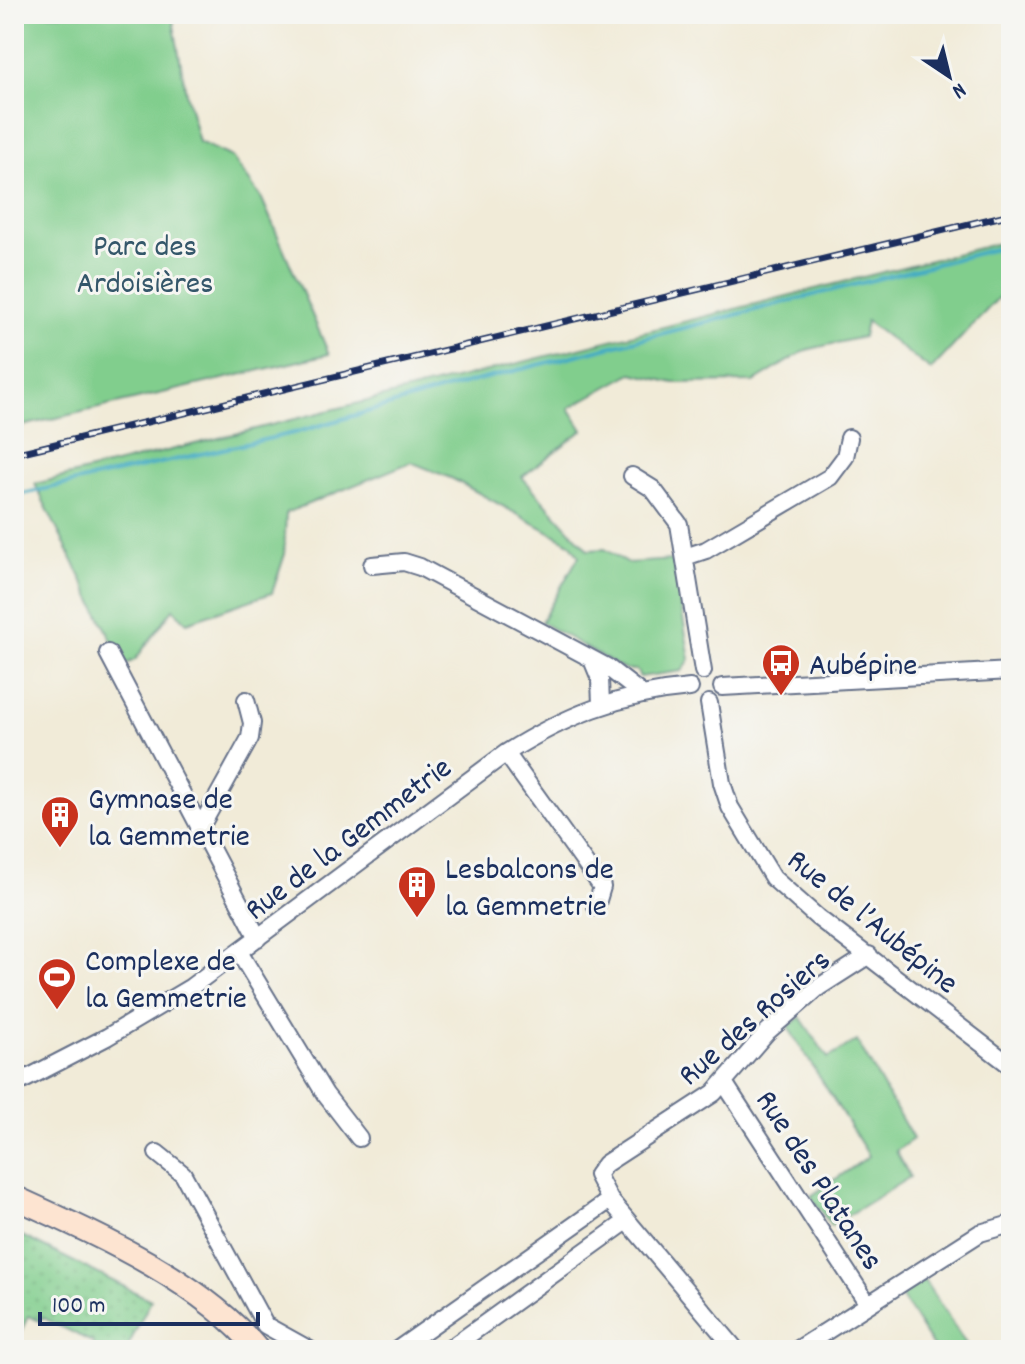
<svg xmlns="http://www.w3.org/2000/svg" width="1025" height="1364" viewBox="0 0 1025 1364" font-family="Dekko,sans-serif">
	<defs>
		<pattern id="grass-dots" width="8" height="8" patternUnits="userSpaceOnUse" patternTransform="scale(2)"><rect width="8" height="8" fill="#81ce8d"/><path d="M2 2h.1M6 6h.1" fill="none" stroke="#6fb17c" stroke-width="1.8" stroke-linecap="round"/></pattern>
	</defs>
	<rect width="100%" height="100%" fill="#f6f6f2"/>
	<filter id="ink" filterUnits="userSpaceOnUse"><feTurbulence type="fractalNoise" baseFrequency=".0125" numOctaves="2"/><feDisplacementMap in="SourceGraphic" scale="16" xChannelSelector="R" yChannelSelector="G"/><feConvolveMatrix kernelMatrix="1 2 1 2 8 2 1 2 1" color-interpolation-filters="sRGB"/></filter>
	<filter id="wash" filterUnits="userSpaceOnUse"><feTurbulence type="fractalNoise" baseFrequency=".006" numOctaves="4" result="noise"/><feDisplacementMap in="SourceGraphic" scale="32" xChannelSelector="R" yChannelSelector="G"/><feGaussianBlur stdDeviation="1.8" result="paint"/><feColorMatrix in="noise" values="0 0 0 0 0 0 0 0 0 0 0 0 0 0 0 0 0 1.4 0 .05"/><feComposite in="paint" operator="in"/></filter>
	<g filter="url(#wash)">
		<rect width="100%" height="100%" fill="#f1ebd8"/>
		<path fill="url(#grass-dots)" stroke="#4e7e76" stroke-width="2" d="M14,1232L151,1300L126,1350H92L94,1343L42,1317L40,1321L28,1316L14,1347L21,1350H14Z"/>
		<path fill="#81ce8d" stroke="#4e7e76" stroke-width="2" d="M14,14H172L186,93L199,142L232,157L262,199L329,354L14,428Z
			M1011,240V294L998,298L931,370L866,321L863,337L806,350L754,382L674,383L632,373L569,408L583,430L522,477L588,550L605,549L627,563L673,560L690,659L682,671L640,677L636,670H625L541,622L579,556L570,543L453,479L411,462L286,513L284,557L272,593L187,622L173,609L135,660L124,665L35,484Z
			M800,1017L828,1058L857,1041L913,1139L896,1151L910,1177L831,1226L811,1196L869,1156L788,1027Z
			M924,1280L970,1350H935L901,1296Z"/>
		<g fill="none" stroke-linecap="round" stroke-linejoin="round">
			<path stroke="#44acc3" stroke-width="4" d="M14,496L294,433L467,383L1011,245"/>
		</g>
	</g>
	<g filter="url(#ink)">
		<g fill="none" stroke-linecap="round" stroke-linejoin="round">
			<defs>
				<path id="street" d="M632,476L653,489L679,524L703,671
					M685,557L706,550L830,477L845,457L849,438
					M372,565L404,562L420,567L607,667L643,695
					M108,653L258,938
					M593,662L600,679L601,704
					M722,687L1011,671
					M709,703L722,783L730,807L773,878L817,917L1011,1066
					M506,753L602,887L596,907
					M199,830L250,738L252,723L246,700
					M239,952L325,1094L359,1138
					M725,1084L868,1304
					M14,1085L107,1037L191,987L506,753C565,716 619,694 690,688
					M157,1153L183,1174L265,1325L310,1350
					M397,1350L610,1200
					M448,1350L627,1221
					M736,1350L610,1200L597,1175L605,1164L714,1093L767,1032L819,987L869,955
					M797,1350L980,1233L1011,1224"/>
				<path id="secondary" d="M14,1197C95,1234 201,1280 258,1350"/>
			</defs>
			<use href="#street" stroke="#667189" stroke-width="20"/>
			<use href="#secondary" stroke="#667189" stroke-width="26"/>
			<use href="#street" stroke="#fff" stroke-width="16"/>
			<use href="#secondary" stroke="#fde4d1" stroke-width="22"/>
			<defs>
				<path id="rail" d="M14,454L1011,214"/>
			</defs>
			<use href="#rail" stroke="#1b2f5e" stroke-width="7"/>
			<use href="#rail" stroke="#f6f6f2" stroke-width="4" stroke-dasharray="12" stroke-linecap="butt"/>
		</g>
	</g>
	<defs>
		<symbol id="bus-pin" viewBox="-11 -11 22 30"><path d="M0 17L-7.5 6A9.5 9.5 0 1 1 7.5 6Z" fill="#c8321e" stroke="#f6f6f2"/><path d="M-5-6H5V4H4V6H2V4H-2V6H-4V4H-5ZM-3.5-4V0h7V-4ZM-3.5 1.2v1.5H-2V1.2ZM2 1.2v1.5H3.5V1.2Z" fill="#fff"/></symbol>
		<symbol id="building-pin" viewBox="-11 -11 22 30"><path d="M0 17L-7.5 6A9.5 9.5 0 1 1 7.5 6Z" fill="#c8321e" stroke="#f6f6f2"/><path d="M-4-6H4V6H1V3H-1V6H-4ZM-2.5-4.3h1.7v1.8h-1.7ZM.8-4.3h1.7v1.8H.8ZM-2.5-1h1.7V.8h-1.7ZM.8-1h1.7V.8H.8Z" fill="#fff"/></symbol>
		<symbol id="stadium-pin" viewBox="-11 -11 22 30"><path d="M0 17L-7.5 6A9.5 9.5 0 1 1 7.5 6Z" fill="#c8321e" stroke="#f6f6f2"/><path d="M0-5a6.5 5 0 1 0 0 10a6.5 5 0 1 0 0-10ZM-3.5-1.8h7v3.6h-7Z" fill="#fff"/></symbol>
	</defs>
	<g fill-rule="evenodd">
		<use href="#bus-pin" x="759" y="641" width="44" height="60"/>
		<use href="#building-pin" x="38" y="793" width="44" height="60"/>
		<use href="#building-pin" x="395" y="863" width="44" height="60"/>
		<use href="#stadium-pin" x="35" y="955" width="44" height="60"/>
	</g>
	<g text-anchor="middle" stroke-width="6" stroke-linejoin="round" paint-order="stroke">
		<g font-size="32" fill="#34576a" stroke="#f6f6f2">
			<text x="145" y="255">Parc des<tspan x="145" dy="37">Ardoisières</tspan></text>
		</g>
		<g font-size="32" fill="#1b2f5e" stroke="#f6f6f2" text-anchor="start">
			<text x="809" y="674">Aubépine</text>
			<text x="88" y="808">Gymnase de<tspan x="88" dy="37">la Gemmetrie</tspan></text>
			<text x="445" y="878">Lesbalcons de<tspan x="445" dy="37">la Gemmetrie</tspan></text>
			<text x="85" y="970">Complexe de<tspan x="85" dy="37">la Gemmetrie</tspan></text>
		</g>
		<g font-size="32" fill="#1b2f5e" stroke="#f6f6f2">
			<text transform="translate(347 837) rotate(-37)" y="11">Rue de la Gemmetrie</text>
			<text transform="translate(874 920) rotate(39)" y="11">Rue de l’Aubépine</text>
			<text transform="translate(753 1016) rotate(-41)" y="11">Rue des Rosiers</text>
			<text transform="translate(821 1179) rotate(57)" y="11">Rue des Platanes</text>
		</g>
	</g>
	<rect width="1025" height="1364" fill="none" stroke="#f6f6f2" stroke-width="48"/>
	<g transform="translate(949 76) rotate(145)" stroke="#f6f6f2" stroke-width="6" paint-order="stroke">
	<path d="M0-6L14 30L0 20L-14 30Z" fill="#1b2f5e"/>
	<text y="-12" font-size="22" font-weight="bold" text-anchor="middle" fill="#1b2f5e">N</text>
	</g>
	<path d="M40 1312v12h218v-12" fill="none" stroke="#1b2f5e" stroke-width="4"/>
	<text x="52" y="1312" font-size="24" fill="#1b2f5e" stroke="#f6f6f2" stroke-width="6" paint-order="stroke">100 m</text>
</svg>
